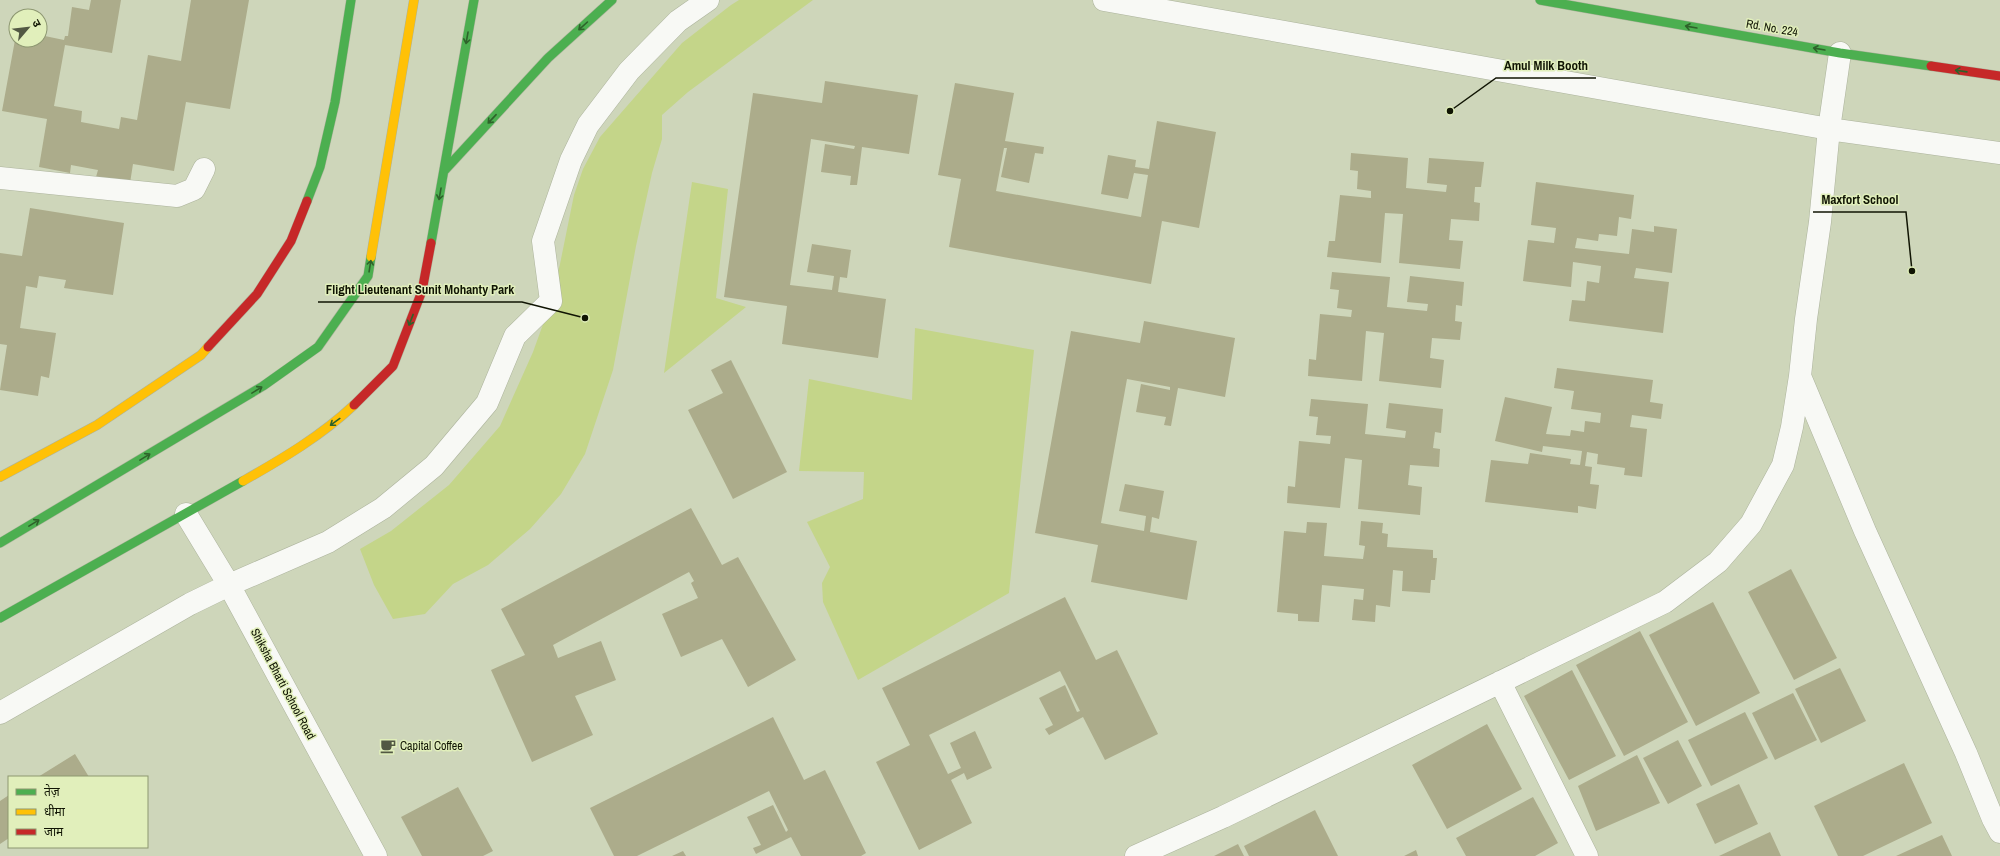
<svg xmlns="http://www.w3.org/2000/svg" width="2000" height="856" viewBox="0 0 2000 856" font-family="'Archivo Narrow','Noto Sans Devanagari',sans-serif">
	<rect width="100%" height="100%" fill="#ced6ba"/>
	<path fill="#c4d589" d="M739,0H813L688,92L662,115V139L652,173L636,246L613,370L585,454L561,494L530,529L488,565L453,584L425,614L393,619L374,585L360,549L391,531L449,485L500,426L533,352L550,305L560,264L574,195L583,169L600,137L682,43L731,5Z
		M692,182L728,189L716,298L746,307L664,373Z
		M915,328L1034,350L1009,593L858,680L823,602L822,583L830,567L807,522L863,499L864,472L799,471L809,379L912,400Z"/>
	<path fill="#acac8b" d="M91,0H121L112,53L65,45L54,106L82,111L81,122L119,129L121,117L137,120L148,55L181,61L191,0H249L230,109L186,102L174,171L133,164L130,183L96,177L98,170L71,165L70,173L39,167L47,119L2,111L15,40H40V35L64,40L65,36H68L72,7L89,10Z
		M825,81L918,95L909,154L862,147L857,185H850L851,176L821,172L825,144L854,149L855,146L811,139L790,285L832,290L834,276L807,272L812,244L851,250L847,278L840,277L838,292L886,299L878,358L782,344L787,306L724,297L753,93L822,103Z
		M955,83L1014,93L1005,141L1044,147L1043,154L1035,153L1029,183L1001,177L1007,148H1004L996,191L1141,217L1148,175L1134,173L1128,199L1101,194L1108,155L1136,160L1135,167L1149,169L1157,121L1216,132L1199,228L1162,221L1151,284L949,247L961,179L938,175Z
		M1351,153L1408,158L1406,188L1446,192L1447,185L1427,183L1429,158L1484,162L1481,187H1475L1474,202L1480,203L1479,221L1451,219L1449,240L1463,241L1460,269L1399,263L1403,214L1385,213L1381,263L1327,257L1329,241H1335L1340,195L1371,198V191L1357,189L1358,171L1350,170Z
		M1536,182L1634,195L1631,219L1619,217L1617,236L1599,234L1598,241L1577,238L1575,248L1629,254L1632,229L1654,232V226L1677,229L1672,273L1636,268L1634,278L1669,282L1663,333L1569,321L1572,300L1585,301L1587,281L1599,283L1601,266L1573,262L1571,287L1523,281L1528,240L1554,243L1556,228L1531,225Z
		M30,208L124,223L113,295L64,288L66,280L39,276L37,288L26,286L20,328L56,333L49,378L41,376L38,396L0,390L7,345L0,344V253L22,256Z
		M1332,272L1390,277L1387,307L1427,311L1428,304L1407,302L1410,276L1464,282L1462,306L1456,305L1455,321L1462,322L1460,340L1432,338L1430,358L1444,360L1441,388L1379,381L1384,333L1366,331L1362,381L1308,376L1309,359L1316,360L1320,314L1351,317L1352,310L1337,308L1339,290L1330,289Z
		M1144,321L1235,338L1225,397L1178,388L1171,426L1164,425L1166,417L1136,412L1141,384L1170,390V387L1127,379L1101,523L1144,531L1146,516L1119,511L1125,484L1164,491L1159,519L1152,517L1150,532L1197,541L1187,600L1091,582L1098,545L1035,533L1071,331L1140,343Z
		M731,360L787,472L733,499L688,410L723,393L711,370Z
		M1557,368L1653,380L1650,402L1663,404L1661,419L1632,415L1630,427L1647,429L1642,477L1624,475L1625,468L1597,464L1598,454L1587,452L1585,466L1592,467L1590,484L1599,485L1596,509L1578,506V513L1485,502L1491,460L1528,464L1530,453L1571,459L1570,464L1580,465L1582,451L1543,446L1542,452L1495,441L1505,397L1552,407L1546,434L1570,436L1571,430L1584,432L1585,421L1600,423L1601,413L1571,409L1574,391L1554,388Z
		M1311,399L1368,404L1365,434L1405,438L1406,431L1386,428L1389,403L1443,409L1441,433L1435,432L1433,448L1440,449L1439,467L1410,465L1408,485L1422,487L1420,515L1358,509L1362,460L1345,458L1340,508L1287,503L1288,486L1295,487L1299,441L1330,444L1331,436L1316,435L1318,417L1309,416Z
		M691,508L722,565L738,557L796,660L748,687L722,639L681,657L662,614L698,598L691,583L694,581L689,572L553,645L558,658L601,641L616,680L575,696L593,735L532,762L491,670L525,655L501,609Z
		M1361,521L1383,523L1382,533L1388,534L1387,547L1433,550V558H1437L1435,580H1431L1430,593L1402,591L1403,571L1393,570L1390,607L1376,605L1375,622L1352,620L1354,599L1363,600L1364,589L1322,585L1319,622L1298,621V614L1277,612L1284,531L1306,533L1307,522L1327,523L1324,556L1363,559L1365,546L1359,545Z
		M1791,569L1837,658L1794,680L1748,592Z
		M1065,597L1096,660L1117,650L1158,734L1105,760L1083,717L1049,735L1045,729L1053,725L1039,698L1065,685L1077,712L1080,711L1060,671L929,735L948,774L961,768L950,743L975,731L992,768L967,780L964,773L951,780L972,823L919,850L876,762L910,745L882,688Z
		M1713,602L1760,693L1696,726L1649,635Z
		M1640,631L1688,722L1624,756L1576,665Z
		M1840,668L1866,721L1821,743L1795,689Z
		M1572,670L1616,756L1569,780L1524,696Z
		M1793,693L1817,740L1775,760L1752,713Z
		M1745,712L1768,758L1711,786L1688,740Z
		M773,717L804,780L825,770L866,853L861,856H801L791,837L756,854L753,848L761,845L747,817L773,805L786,832L788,830L769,791L637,856H614L590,808Z
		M1487,724L1522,789L1447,829L1412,765Z
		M1678,740L1702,786L1668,804L1643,758Z
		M75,754L89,777H38Z
		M1637,755L1660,803L1596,831L1578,786Z
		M1904,763L1932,823L1863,856H1838L1814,806Z
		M1739,784L1758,824L1715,844L1696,804Z
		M458,787L493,851L483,856H422L401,817Z
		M9,795V838L0,844V801Z
		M1533,797L1558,843L1535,856H1466L1456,838Z
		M1315,810L1338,856H1249L1244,846Z
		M1770,832L1781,856H1719Z
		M1942,835L1952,856H1896Z
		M1238,844L1244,856H1214Z
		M1416,850L1418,856H1404Z
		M683,851L686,856H672Z"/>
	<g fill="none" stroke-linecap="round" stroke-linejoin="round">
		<defs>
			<path id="street" d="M1104,0L1829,129L2000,153
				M1840,53L1829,129L1820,222L1806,319L1800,376L1865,531L1966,753L1993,819L2000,832
				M0,178L177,196L194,189L204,169
				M186,514L229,585L376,856
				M1500,682L1587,856
				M0,713L190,604L229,585L328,542L383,508L434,466L487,403L515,336L551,301L543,241L571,160L588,125L629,71L678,21L708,0
				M1136,856L1223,817L1665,602L1718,562L1751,524L1783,465L1792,427L1800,376"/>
			<path id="fast" d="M1540,0L1840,53L1931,66
				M444,171L548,58L612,0
				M307,201L320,167L335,102L351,0
				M431,243L474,0
				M0,543L263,386L318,347L368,276L371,257
				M0,618L243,481"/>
			<path id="slow" d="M371,257L414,0
				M0,477L97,425L201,355L208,347
				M243,481C282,459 321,436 354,405"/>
			<path id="jam" d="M1931,66L2000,76
				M208,347L257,294L291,241L307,201
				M354,405L393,366L422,291L431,243"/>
		</defs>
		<use href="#street" stroke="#acb39c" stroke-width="23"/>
		<use href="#fast" stroke="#acb39c" stroke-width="10"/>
		<use href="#slow" stroke="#acb39c" stroke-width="10"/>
		<use href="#jam" stroke="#acb39c" stroke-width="10"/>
		<use href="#street" stroke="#f8f9f5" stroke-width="22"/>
		<use href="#fast" stroke="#4caf50" stroke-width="9"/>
		<use href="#slow" stroke="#ffc107" stroke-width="9"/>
		<use href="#jam" stroke="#c62828" stroke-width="9"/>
	</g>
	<defs><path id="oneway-shaft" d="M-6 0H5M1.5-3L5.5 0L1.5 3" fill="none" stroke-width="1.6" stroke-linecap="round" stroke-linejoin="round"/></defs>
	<g stroke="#2e622a">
		<use href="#oneway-shaft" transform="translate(583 26) rotate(138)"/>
		<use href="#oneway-shaft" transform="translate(1691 27) rotate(-170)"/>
		<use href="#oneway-shaft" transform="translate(467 38) rotate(100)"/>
		<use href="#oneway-shaft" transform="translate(1819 49) rotate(-170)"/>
		<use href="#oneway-shaft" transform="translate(1961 71) rotate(-172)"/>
		<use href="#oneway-shaft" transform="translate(492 119) rotate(133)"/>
		<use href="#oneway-shaft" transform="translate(440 194) rotate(100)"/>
		<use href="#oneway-shaft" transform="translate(370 266) rotate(-81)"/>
		<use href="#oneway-shaft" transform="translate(411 320) rotate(111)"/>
		<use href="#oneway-shaft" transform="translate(257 390) rotate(-31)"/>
		<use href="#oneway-shaft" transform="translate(335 422) rotate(144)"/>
		<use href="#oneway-shaft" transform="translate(145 457) rotate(-31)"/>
		<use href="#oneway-shaft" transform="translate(34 523) rotate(-31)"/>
	</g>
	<defs>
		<symbol id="cafe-bare" viewBox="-9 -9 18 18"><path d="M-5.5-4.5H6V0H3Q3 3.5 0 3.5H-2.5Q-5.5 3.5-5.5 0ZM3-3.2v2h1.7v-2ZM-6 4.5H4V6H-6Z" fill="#525843" stroke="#e1efbb" stroke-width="2.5" paint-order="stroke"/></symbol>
	</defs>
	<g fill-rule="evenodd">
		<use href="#cafe-bare" x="377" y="735" width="22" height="22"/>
	</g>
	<g text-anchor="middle" stroke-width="3" stroke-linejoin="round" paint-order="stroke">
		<g font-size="12" fill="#101403" stroke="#e1efbb">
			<text transform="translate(1772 28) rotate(10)" y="4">Rd. No. 224</text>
			<text transform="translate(283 684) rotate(62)" y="4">Shiksha Bharti School Road</text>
		</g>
		<g font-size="12" fill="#101403" stroke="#e1efbb" text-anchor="start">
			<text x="400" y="750">Capital Coffee</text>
		</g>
	</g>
	<path fill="none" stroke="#101403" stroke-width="1.5" d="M1450 111L1496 78H1596M1912 271L1906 212H1813M585 318L522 302H318"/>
	<g fill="#101403" stroke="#e1efbb" stroke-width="1.5">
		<circle cx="1450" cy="111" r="4"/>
		<circle cx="1912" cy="271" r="4"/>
		<circle cx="585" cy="318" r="4"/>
	</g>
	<g font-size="13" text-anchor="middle" font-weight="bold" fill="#101403" stroke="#e1efbb" stroke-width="3" stroke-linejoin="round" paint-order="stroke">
		<text x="1546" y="70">Amul Milk Booth</text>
		<text x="1860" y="204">Maxfort School</text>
		<text x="420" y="294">Flight Lieutenant Sunit Mohanty Park</text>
	</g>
	<rect x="8" y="776" width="140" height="72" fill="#e1efbb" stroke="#8d9771"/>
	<rect x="16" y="789" width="20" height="6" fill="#4caf50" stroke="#8d9771"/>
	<text x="44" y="796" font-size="12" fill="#101403">तेज़</text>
	<rect x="16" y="809" width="20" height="6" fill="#ffc107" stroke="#8d9771"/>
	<text x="44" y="816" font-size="12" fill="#101403">धीमा</text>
	<rect x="16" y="829" width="20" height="6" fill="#c62828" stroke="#8d9771"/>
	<text x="44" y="836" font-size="12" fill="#101403">जाम</text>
	<g transform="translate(28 28) rotate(62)"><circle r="19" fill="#e1efbb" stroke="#8d9771"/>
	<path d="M0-3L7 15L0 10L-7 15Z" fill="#525843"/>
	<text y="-6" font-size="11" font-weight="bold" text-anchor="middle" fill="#101403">उ</text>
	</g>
</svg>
